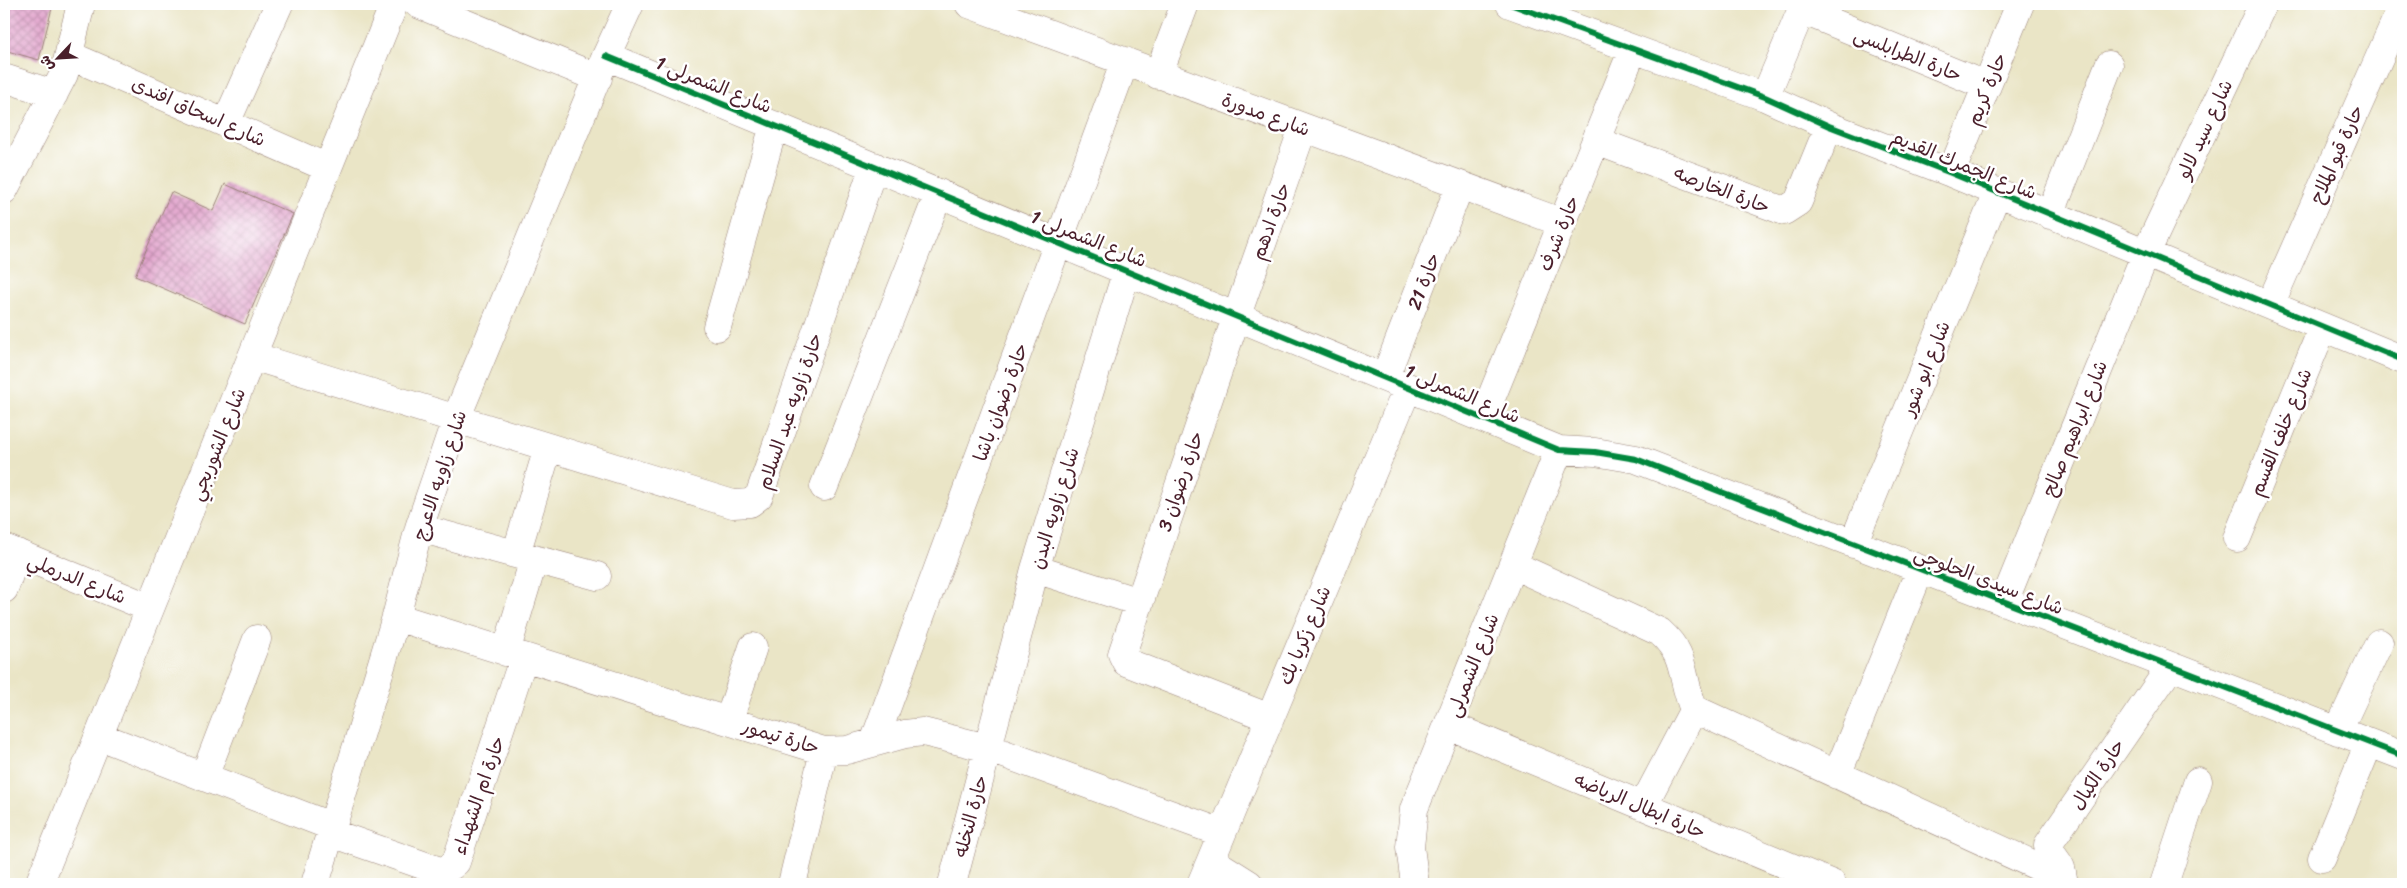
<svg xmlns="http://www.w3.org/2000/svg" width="2407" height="888" viewBox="0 0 2407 888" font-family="Sriracha,'Playpen Sans Arabic',sans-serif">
	<defs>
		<pattern id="building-cross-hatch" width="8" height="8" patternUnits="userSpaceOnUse" patternTransform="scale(1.25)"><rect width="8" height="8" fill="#e1a1cb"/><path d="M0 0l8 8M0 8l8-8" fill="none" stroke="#b883a5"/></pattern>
	</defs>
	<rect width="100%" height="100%" fill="#fff"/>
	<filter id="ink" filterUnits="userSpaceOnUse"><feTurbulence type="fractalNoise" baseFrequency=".02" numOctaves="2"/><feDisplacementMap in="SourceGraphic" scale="10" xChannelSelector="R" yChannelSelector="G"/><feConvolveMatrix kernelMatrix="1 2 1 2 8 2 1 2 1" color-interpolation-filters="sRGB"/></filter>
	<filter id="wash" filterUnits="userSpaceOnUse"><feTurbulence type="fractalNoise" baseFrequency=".0096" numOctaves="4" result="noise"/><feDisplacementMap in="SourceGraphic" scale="20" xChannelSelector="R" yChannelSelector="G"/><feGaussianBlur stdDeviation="1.12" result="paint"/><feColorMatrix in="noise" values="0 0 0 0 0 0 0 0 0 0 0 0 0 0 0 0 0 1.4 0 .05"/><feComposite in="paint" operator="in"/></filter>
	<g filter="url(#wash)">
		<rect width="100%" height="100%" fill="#eae5c6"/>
		<g id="blocks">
			<path fill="url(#building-cross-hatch)" d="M4,4H53L39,60L4,50Z
				M225,184L293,214L245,324L135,276L171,192L213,211Z"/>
		</g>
	</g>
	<g filter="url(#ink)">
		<use href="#blocks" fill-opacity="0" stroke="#9a8278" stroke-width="1"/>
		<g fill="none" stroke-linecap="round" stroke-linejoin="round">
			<defs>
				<path id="minor" d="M418,4L598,78
					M969,4L1563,223
					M1510,4L1765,97L1829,126L1951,173L2403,360
					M1802,10L1987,86
					M69,55L328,168
					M606,56L1559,450L1595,452L1636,459L2403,756
					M1158,75L1185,4
					M4,78L54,94
					M1765,97L1804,4
					M226,123L279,4
					M1596,141L1784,211L1798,202L1829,126
					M1951,173L2020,4
					M4,190L64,74L81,4
					M2050,215L2109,65
					M2270,305L2403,4
					M717,327L774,125
					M252,356L733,504L750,503L759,496L874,166
					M1385,377L1460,185
					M1483,418L1633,49
					M824,487L939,193
					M419,528L597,576
					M2237,538L2323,327
					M1853,544L1997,193
					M4,548L150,608
					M516,554L548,448
					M1513,565L1660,632C1688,657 1680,678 1694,709L2063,878
					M1035,569L1139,602
					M4,589L17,553
					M2004,602L2145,255L2263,4
					M396,617L824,751L847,750L905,734L923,732L988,748L1222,833
					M506,652L534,559
					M1270,718L1126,662L1122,654L1237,315L1303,128
					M729,720L753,647
					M1448,725L1832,884
					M2338,731L2379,643
					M99,736L333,827
					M874,742L1125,61
					M1837,775L1920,570
					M204,777L257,639
					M1643,806L1694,709
					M331,833L437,870C445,871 450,868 456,862L523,659
					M2322,858L2369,743
					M1211,860L1249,884
					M2062,883C2065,862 2053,862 2048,845L2171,666
					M39,884L394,4
					M315,884L396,617L419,528L456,419L606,56L630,4
					M792,884L824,751
					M952,884L1035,569L1127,270
					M1201,884L1408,387
					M1415,884L1410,847L1414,809L1559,450
					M2164,884L2198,781"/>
			</defs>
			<use href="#minor" stroke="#9a8278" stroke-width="29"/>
			<use href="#minor" stroke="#fff" stroke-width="28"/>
			<defs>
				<path id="cycleway" d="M1510,4L1765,97L1829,126L1951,173L2403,360
					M606,56L1559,450L1595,452L1636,459L2403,756"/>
			</defs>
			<use href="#cycleway" stroke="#fff" stroke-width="9"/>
			<use href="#cycleway" stroke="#00873e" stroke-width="6"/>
		</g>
	</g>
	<g text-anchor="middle" stroke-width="5" stroke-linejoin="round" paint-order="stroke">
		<g font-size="19" fill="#4a1f2b" stroke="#fff">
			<text transform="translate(1908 54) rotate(22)" y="7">حارة الطرابلسى</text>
			<text transform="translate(714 84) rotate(22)" y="7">شارع الشمرلى 1</text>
			<text transform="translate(1986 89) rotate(-68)" y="7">حارة كريم</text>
			<text transform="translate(199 111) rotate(24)" y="7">شارع اسحاق افندى</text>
			<text transform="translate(1266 114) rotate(20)" y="7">شارع مدورة</text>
			<text transform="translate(2204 129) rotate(-65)" y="7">شارع سيد لالو</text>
			<text transform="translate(2336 154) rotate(-66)" y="7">حارة قبو الملاح</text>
			<text transform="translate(1964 164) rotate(22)" y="7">شارع الجمرك القديم</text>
			<text transform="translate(1722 189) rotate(21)" y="7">حارة الخارصه</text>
			<text transform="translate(1270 221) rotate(-70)" y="7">حارة ادهم</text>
			<text transform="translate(1558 233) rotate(-68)" y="7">حارة شرف</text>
			<text transform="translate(1089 238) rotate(22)" y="7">شارع الشمرلى 1</text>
			<text transform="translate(1423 281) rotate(-69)" y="7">حارة 21</text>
			<text transform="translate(1925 368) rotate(-68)" y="7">شارع ابو شور</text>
			<text transform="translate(1463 393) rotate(23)" y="7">شارع الشمرلى 1</text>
			<text transform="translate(1000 402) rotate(-70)" y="7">حارة رضوان باشا</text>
			<text transform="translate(789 411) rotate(-71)" y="7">حارة زاويه عبد السلام</text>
			<text transform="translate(2074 428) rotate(-68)" y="7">شارع ابراهيم صالح</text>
			<text transform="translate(2280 432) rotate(-68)" y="7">شارع خلف القسم</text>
			<text transform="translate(217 444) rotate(-68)" y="7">شارع الشوربجي</text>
			<text transform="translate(439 475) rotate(-72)" y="7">شارع زاويه الاعرج</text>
			<text transform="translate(1180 481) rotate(-71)" y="7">حارة رضوان 3</text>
			<text transform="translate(1054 508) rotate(-73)" y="7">شارع زاويه البدن</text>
			<text transform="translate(77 578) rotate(22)" y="7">شارع الدرملي</text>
			<text transform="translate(1989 580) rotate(21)" y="7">شارع سيدى الحلوجى</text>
			<text transform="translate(1304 635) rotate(-67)" y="7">شارع زكريا بك</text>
			<text transform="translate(1472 665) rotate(-68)" y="7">شارع الشمرلى</text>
			<text transform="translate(781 736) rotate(17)" y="7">حارة تيمور</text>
			<text transform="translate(2097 774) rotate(-56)" y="7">حارة الكيال</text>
			<text transform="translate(478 795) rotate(-71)" y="7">حارة ام الشهداء</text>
			<text transform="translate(1640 805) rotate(23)" y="7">حارة ابطال الرياضه</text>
			<text transform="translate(970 816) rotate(-75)" y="7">حارة النخله</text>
		</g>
	</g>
	<rect width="2407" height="888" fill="none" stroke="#fff" stroke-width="20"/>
	<g transform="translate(58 58) rotate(245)" stroke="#ffffff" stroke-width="4" paint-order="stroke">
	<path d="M0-4L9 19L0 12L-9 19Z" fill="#4a1f2b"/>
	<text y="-8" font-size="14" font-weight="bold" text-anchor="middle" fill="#4a1f2b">ش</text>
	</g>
</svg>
